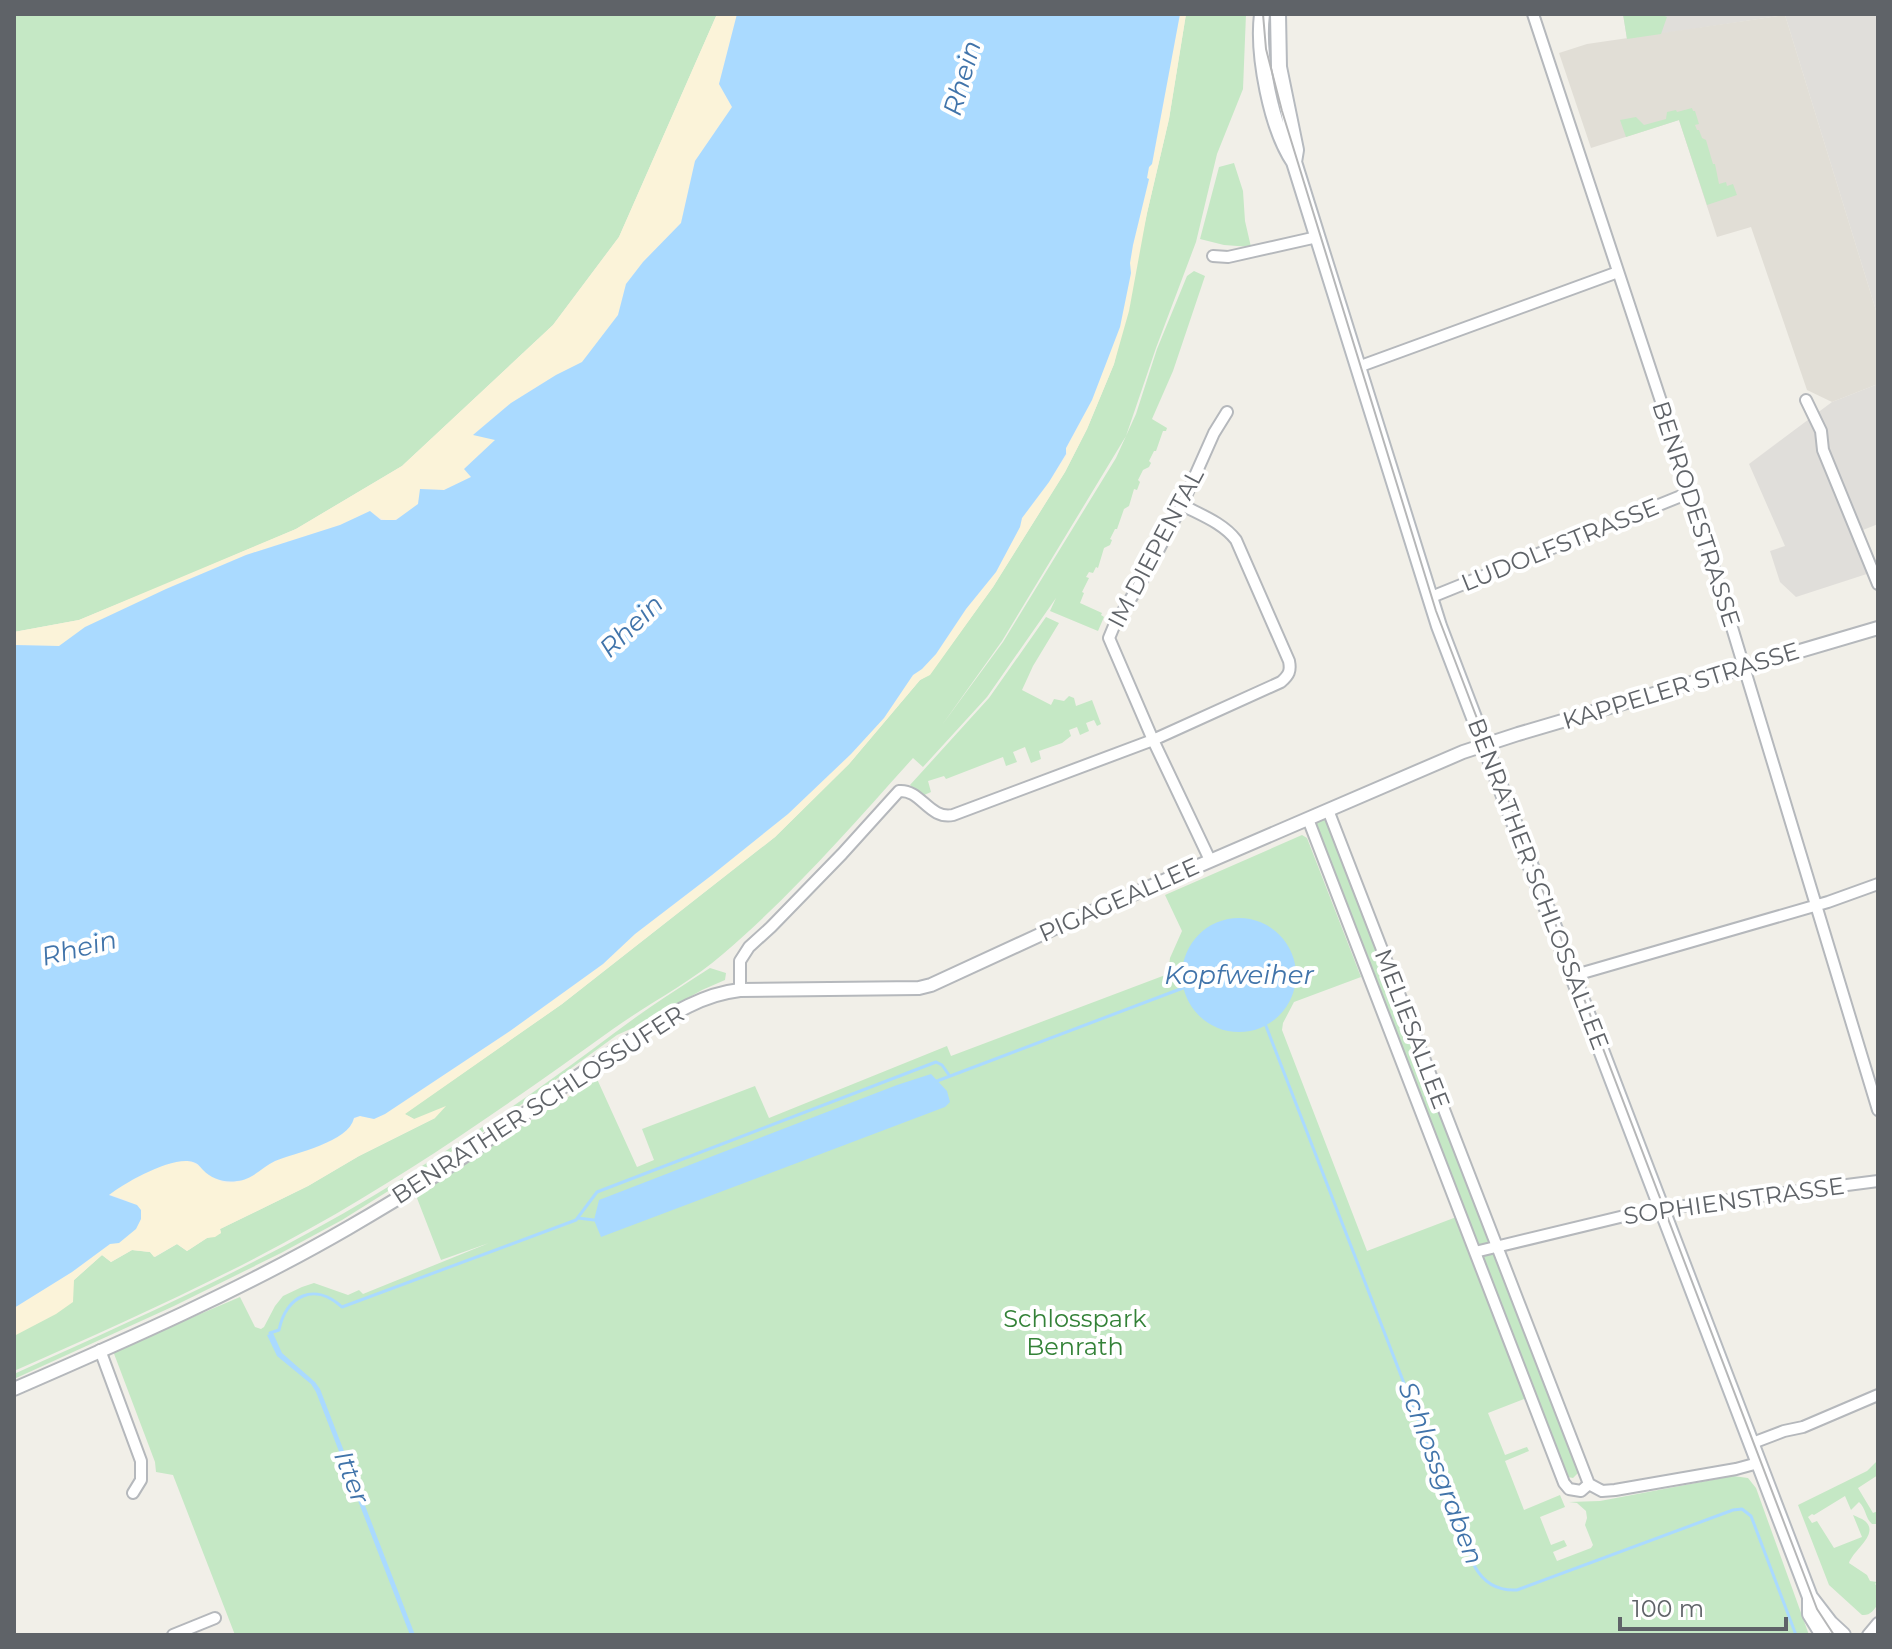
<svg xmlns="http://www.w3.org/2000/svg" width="1892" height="1649" viewBox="0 0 1892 1649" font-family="Montserrat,sans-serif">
	<rect width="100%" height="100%" fill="#f1efe8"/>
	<path fill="#e0deda" d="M1623,14H1878V317L1785,15L1627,39Z
		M1878,384V524L1858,532L1876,571L1796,597L1780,582L1770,551L1785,546L1749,464L1832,402Z"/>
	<path fill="#e1ded6" d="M1785,15L1878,317V384L1832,402L1807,390L1751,227L1717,237L1679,120L1591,148L1559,53L1587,44Z"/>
	<path fill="#c5e8c5" d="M14,14H717L619,237L553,325L402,466L296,529L167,584L79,620L14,632Z
		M1186,14H1246L1243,89L1217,154L1196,242L1156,348L1126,436L1002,641L942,725L1003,642L1116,458L1136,414L1157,349L1187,276L1194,271L1205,276L1173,371L1152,419L1167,428L1166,431H1163L1156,451H1154L1149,461L1151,463L1149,467L1143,470L1138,480L1140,482L1137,490L1134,489L1129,506L1124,509L1117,529H1115L1110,539L1112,540L1110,545L1104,548L1098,568L1096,567L1093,573L1089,572L1086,577L1089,578L1082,592L1084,593L1080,603L1102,613L1101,615L1104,617L1098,631L1050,611L1056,598L987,697L923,767L913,758C852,826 792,895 723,954C691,982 648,1004 613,1029C514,1100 415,1170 309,1229C215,1282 113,1327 14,1371V1328L74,1280L102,1255L111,1262L132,1250L150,1252L155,1257L177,1244L187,1251L207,1238L221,1233L220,1229L308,1186L359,1156L435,1118L414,1119L404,1114L562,1004L775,837L849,764L920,680L930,674L993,587L1065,472L1087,429L1114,364L1147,213L1169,119Z
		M1623,14H1659L1667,17L1661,34L1627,39Z
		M1692,108L1693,111H1695L1699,124L1695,125L1697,130H1699L1702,138L1706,140L1713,164H1715L1719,184L1726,182L1727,186L1733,184L1737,195L1707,205L1679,120L1626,137L1620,120L1636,117L1644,125L1666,119L1667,112L1676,110L1677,112Z
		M1234,163L1243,191L1245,221L1251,247L1224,245L1200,239L1219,167Z
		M1046,617L1059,623L1033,666L1022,690L1051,705L1054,699L1064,701L1069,696L1074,698L1076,706L1092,700L1101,724L1097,726L1094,720L1086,723L1089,731L1080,735L1077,727L1069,730L1071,736L1062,743L1039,751L1041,759L1031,763L1025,747L1013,752L1017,762L1006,766L1003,757L946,779L944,776L928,781L931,792L922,796L910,785L989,698Z
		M1325,818L1328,821L1579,1468V1472L1573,1478L1568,1477L1565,1475L1315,824L1316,821Z
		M1302,835L1307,838L1361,977L1294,1002L1283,1023L1282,1030L1367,1251L1459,1216L1529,1397L1488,1413L1505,1455L1527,1447L1529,1451L1505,1461L1524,1510L1560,1495L1565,1507L1540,1517L1551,1545L1564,1540L1567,1546L1553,1552L1557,1561L1591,1548L1593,1545L1585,1525L1587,1518L1586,1511L1577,1503L1569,1502L1600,1501L1733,1476L1748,1478L1756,1488L1809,1635H235L173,1475L156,1472L155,1462L113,1351L240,1297L255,1327L261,1329L264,1327L275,1306L283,1296L302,1287L314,1283L348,1295L359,1290L363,1294L489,1243L441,1260L415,1193L597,1079L637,1167L654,1160L642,1129L755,1086L769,1118L947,1046L951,1056L1168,974L1170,958L1182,931L1165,895Z
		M710,968L726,973L725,980L702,990L646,1022L617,1035L489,1128L342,1220L281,1253L174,1306L14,1379V1374C136,1319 258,1265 373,1196C432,1161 490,1123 546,1083C581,1059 614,1032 649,1008C669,994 690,981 710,968Z
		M1878,1460V1475L1858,1488L1873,1513L1878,1511V1524H1872C1865,1518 1866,1508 1859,1502L1851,1510L1845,1496L1814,1515L1812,1514L1808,1517L1812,1523L1817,1521L1834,1548L1862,1537L1853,1515C1857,1517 1861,1518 1865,1521C1880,1534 1853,1550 1849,1563L1867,1575L1870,1581L1877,1582L1875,1584L1878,1587V1604C1874,1610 1870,1616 1862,1615L1829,1585L1798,1505L1867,1471Z"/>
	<path fill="#fbf3d9" d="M717,14H737L719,84L732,107L695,161L681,223L643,262L626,284L618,315L582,363L556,375L511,403L474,434L496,439L465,468L471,477L444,490L421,489L418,504C399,518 392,529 370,511L340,525L246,555L166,589L59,646L14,645V632L79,620L296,529L402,466L553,325L619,237Z
		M1180,14H1186L1169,119L1147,213L1129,311L1114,364L1087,429L1065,472L993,587L930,675L920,680L849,764L775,837L562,1004L405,1114L414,1119L446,1106L435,1118L359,1156L308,1186L220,1229L221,1233L215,1237L207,1238L187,1251L177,1244L154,1257L150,1252L132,1250L111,1262L102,1255L74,1280L73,1302L56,1314L14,1336V1308L72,1272L110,1244L128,1201L108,1194C130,1181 155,1165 181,1161C198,1158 208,1178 224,1182C245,1186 258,1169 275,1161C296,1152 347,1143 354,1119L360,1116L374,1119L385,1114L510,1031L603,964L635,934L712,875L788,814L851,754L884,718L913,675L922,669L936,654L966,609L996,572L1020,527L1022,518L1049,482L1067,454L1066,449L1092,400L1120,327L1131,273L1130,263L1133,245L1149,180L1147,178L1149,167L1152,164Z"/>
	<path fill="#aadaff" d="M737,14H1180L1152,164L1149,167L1147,178L1149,179L1133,245L1130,263L1131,273L1120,327L1092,400L1066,448V454L1049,482L1022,518L1020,527L996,572L966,609L936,654L922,669L913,675L884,718L851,754L788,814L712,875L635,934L603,964L510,1031L385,1114L374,1119L360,1116L354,1118C349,1142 295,1153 275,1161C262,1167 252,1180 237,1181C224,1183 212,1179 203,1170C199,1166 199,1164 193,1162C173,1155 124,1183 109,1195L137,1205L141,1210V1219L136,1229L119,1243L110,1244L72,1272L14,1308V645L59,646L85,627L166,589L246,555L340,525L370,511L381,520H396L418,504L420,489L444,490L471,477L464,469L495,440L473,435L511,403L556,375L582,362L618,315L626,284L643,262L681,223L695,161L732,107L719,84Z
		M1182 975a57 57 0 1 1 114 0a57 57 0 1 1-114 0Z
		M931,1074L947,1091L950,1102L945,1107L601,1237L594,1220L599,1200L897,1085Z
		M273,1333L282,1353L315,1382L320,1389L415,1635H410L316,1392L311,1384L277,1356L267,1335Z"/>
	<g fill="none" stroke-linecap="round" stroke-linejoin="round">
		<path stroke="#aadaff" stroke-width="3" d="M1266,1026L1475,1567C1484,1583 1498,1591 1517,1590L1733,1510L1742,1509L1751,1516L1796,1635
			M937,1081L1183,988
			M578,1218L594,1220
			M270,1333L279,1330C286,1295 315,1282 342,1307L576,1220L597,1192L936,1062L942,1065L949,1075"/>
		<defs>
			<path id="minor" d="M1533,14L1691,492L1878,1110
				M1213,256L1228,257L1317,237
				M1358,367L1618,272
				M1806,400L1821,431L1823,450L1878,584
				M1429,598L1691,492
				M1328,810L1589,1484L1602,1491L1615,1490L1736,1469L1758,1463
				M1308,819L1564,1483L1569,1489L1581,1491L1589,1484
				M1210,860L1153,740L1109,638L1114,626L1147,572L1182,505L1214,433L1227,412
				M1572,976L1828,902L1878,884
				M740,990V961L749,947L771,927L842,854L899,791C921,789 929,820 953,815L1153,740L1281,682C1289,675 1291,671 1289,661L1236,540C1223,523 1201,515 1182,505
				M1475,1252L1645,1211L1878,1181
				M100,1350L141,1461V1480L133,1493
				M1750,1444L1784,1431L1803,1427L1878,1395
				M173,1635L215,1618
				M1868,1635L1878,1623"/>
			<path id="tertiary" d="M14,1389C127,1340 241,1290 348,1228C398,1199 449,1168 496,1134C544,1101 591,1065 641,1034C672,1014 703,994 740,990L919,988L931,985L1059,926L1463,752L1518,734L1878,628"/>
			<path id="secondary" d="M1262,14C1257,55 1271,128 1294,162L1439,626L1810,1597L1830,1623L1843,1635
				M1278,14L1279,67L1296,150L1294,162
				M1810,1598V1614L1823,1635"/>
		</defs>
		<use href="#minor" stroke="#b5b8bc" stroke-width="14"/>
		<use href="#tertiary" stroke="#b5b8bc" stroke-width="16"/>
		<use href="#secondary" stroke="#b6babf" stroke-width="18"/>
		<use href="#minor" stroke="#fff" stroke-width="10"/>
		<use href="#tertiary" stroke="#fff" stroke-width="12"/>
		<use href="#secondary" stroke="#fff" stroke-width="14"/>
		<path stroke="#b6b7b8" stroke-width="2" d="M1263,14L1266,49L1282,111L1436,611L1817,1609L1834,1635"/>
	</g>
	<g text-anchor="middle" stroke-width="8" stroke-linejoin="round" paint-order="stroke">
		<g font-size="24" fill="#5f6368" stroke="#fff">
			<text transform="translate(1696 514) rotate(72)" y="8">BENRODESTRASSE</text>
			<text transform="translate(1560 545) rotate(-22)" y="8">LUDOLFSTRASSE</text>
			<text transform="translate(1156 548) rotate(-62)" y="8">IM DIEPENTAL</text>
			<text transform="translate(1681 686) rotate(-17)" y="8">KAPPELER STRASSE</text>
			<text transform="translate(1538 884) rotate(69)" y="8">BENRATHER SCHLOSSALLEE</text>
			<text transform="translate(1119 900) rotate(-24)" y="8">PIGAGEALLEE</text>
			<text transform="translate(1412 1029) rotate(69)" y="8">MELIESALLEE</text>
			<text transform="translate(538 1105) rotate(-33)" y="8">BENRATHER SCHLOSSUFER</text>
			<text transform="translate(1734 1201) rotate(-8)" y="8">SOPHIENSTRASSE</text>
		</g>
		<g font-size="24" fill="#348238" stroke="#fff">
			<text x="1075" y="1327">Schlosspark<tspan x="1075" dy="28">Benrath</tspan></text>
		</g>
		<g font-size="26" font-style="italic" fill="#4174aa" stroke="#fff">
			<text transform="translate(962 78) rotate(-74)" y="9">Rhein</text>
			<text transform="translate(631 626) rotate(-44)" y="9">Rhein</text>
			<text transform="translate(79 948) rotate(-14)" y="9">Rhein</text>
			<text x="1239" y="984">Kopfweiher</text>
			<text transform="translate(1441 1473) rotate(69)" y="9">Schlossgraben</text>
			<text transform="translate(352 1477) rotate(69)" y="9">Itter</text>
		</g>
	</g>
	<rect width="1892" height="1649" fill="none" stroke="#5f6368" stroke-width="32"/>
	<path d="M1620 1617v12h166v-12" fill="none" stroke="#5f6368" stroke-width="4"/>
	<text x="1632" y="1617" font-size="24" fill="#5f6368" stroke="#ffffff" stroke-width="6" paint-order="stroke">100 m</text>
</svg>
